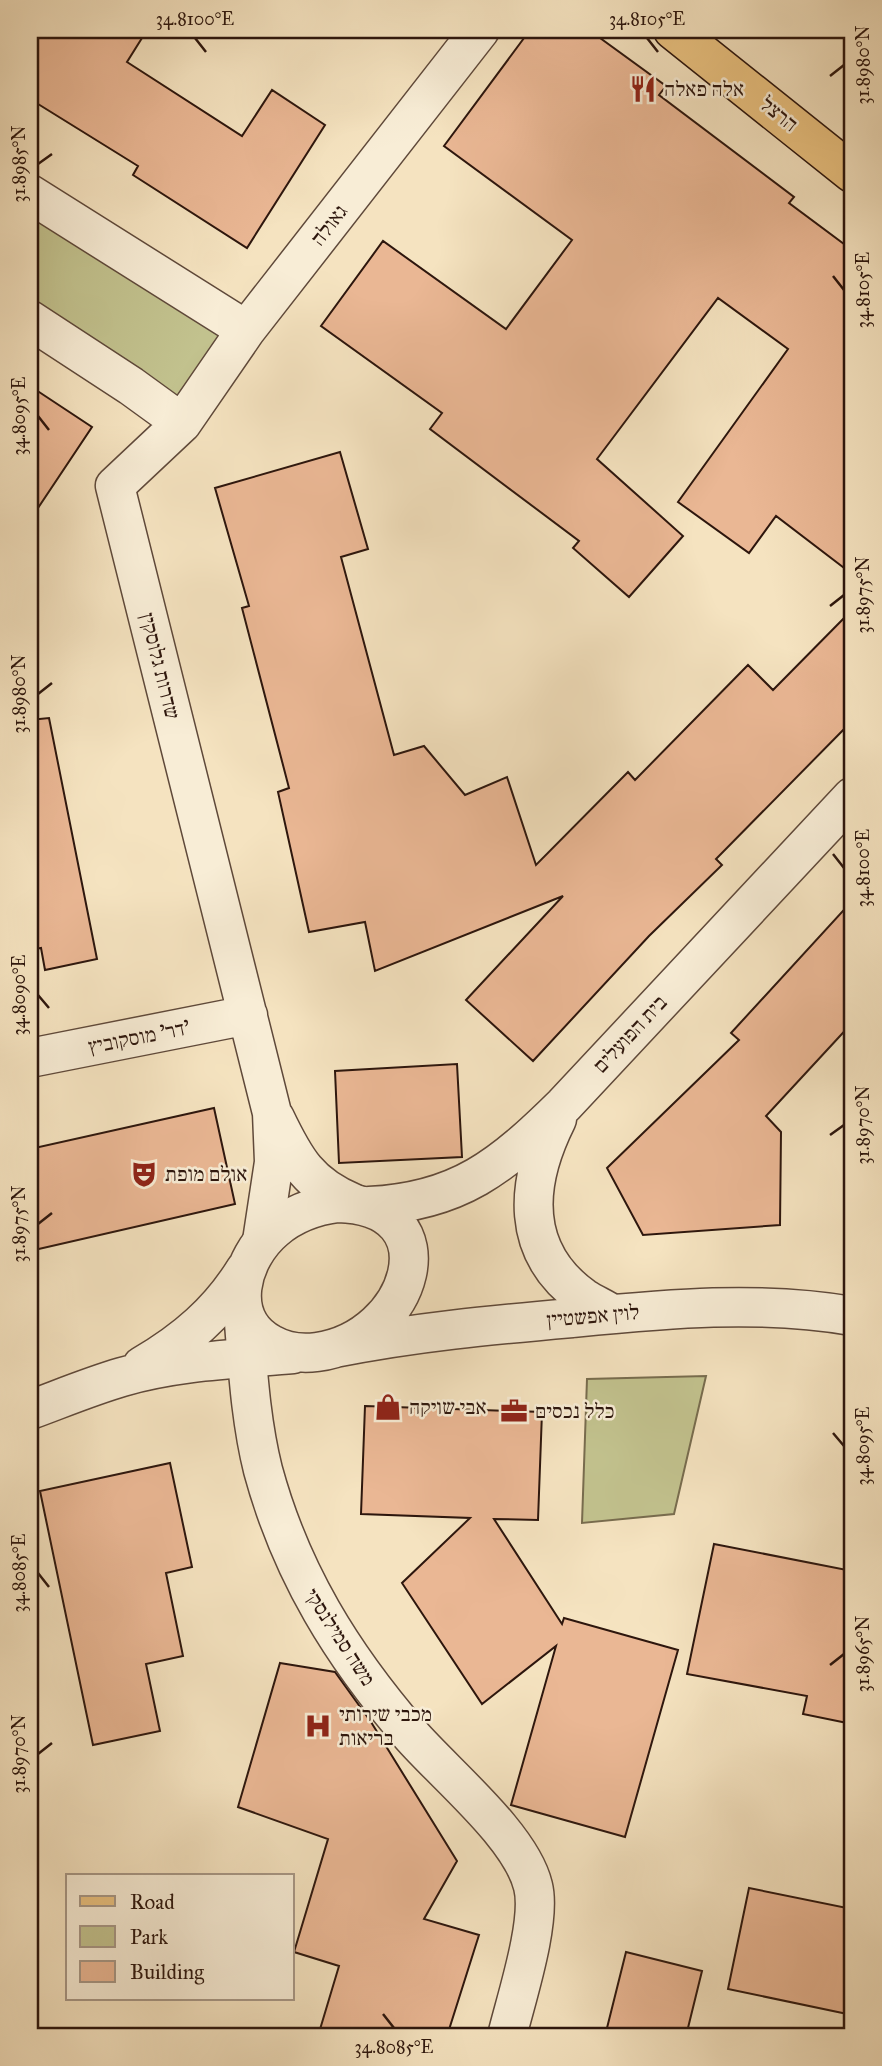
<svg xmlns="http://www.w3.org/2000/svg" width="882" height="2066" viewBox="0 0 882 2066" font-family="'IM FELL Great Primer','Frank Ruhl Libre',serif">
	<rect width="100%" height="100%" fill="#f5e3c0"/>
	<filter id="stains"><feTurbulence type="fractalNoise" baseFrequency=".00286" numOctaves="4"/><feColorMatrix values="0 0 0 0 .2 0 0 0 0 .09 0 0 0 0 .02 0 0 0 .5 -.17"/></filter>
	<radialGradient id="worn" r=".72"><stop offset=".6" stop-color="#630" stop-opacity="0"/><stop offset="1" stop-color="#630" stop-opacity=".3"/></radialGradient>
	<path fill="#c2c28e" stroke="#786c4e" stroke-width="2" d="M30,209L235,340L185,409L30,309Z
		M706,1376L674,1514L582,1523L587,1379Z"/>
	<path fill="#eab794" stroke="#2d160d" stroke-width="2" d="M30,30H147L127,62L242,136L272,90L325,125L247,248L133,175L138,166L30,99Z
		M530,30H589L666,86L659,95L794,197L789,203L852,250V574L776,516L749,553L678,502L788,349L718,298L597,459L683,536L629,597L573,548L579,541L430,429L442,413L321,326L383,241L506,329L572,240L444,146Z
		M30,386L92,427L30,520Z
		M340,452L368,549L341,557L394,755L424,746L465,795L507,777L536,865L628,772L635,780L748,665L773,690L852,610V721L716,859L722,865L649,936L533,1061L466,1000L563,896L375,971L365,922L309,932L278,792L289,788L242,608L249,606L215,488Z
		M49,718L97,959L45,970L41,948L30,950V720Z
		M852,901V1023L766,1116L781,1132L780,1225L643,1235L607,1168L739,1040L731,1033Z
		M457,1064L462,1157L339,1163L335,1071Z
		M214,1108L235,1204L30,1251V1149Z
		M365,1406L542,1412L538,1520L494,1519L562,1624L564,1618L678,1650L625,1837L511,1805L556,1646L482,1704L402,1583L470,1518L361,1514Z
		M170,1463L192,1567L166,1573L183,1656L146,1664L160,1731L93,1745L40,1491Z
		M714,1544L852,1571V1724L803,1714L807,1696L687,1674Z
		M280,1663L335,1672L371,1722L457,1861L424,1919L479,1935L447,2036H318L339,1966L294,1952L328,1839L238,1807Z
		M749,1888L852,1909V2015L728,1989Z
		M626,1952L702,1971L686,2036H605Z"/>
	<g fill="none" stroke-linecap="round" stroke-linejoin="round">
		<defs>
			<path id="minor" d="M30,194L246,330
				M30,320L131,386L182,423
				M30,1058L248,1015
				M275,1118C295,1160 309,1185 353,1203
				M262,1241L274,1162L272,1113L115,486L182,423L246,330L480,30
				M244,1323C248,1372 251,1422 263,1470C291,1573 342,1655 411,1735C446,1775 521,1836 533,1886C542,1921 516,1999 507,2036"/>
			<path id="tertiary" d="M557,1119C525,1183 519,1252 584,1298C593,1304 603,1308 612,1314
				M338,1203C455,1206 412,1339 317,1352C301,1354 285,1352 271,1344C224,1319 240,1258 275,1229C294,1213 314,1206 338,1203Z
				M369,1206C459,1202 502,1166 564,1105L852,797
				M335,1348C414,1332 493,1325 572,1318C666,1309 758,1300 852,1316
				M142,1366C185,1341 219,1312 245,1270
				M30,1410C60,1399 91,1386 122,1377C177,1361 236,1359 293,1354"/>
			<path id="primary" d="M673,30L852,173"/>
		</defs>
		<use href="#minor" stroke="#5f493a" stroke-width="41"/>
		<use href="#tertiary" stroke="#5f493a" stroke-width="41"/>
		<use href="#primary" stroke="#2d160d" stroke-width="41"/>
		<use href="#minor" stroke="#f8edd6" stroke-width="38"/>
		<use href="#tertiary" stroke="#f8edd6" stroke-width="38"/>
		<use href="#primary" stroke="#eac280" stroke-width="38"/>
	</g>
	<path fill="none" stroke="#2d160d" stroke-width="2.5" d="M195,38L206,52M647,38L658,52M830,76L844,65M38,164L52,154M833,276L844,290M38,416L49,430M830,606L844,595M38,694L52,683M833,854L844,868M38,995L49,1008M830,1135L844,1125M38,1224L52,1213M833,1433L844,1446M38,1573L49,1587M830,1665L844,1654M38,1754L52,1743M383,2014L394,2028"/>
	<defs>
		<symbol id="restaurant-bare" viewBox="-9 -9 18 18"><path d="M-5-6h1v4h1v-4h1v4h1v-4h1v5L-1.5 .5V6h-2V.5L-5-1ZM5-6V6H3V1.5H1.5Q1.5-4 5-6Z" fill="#8f2418" stroke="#f8edd6" stroke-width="2.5" paint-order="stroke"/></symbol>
		<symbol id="theatre-bare" viewBox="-9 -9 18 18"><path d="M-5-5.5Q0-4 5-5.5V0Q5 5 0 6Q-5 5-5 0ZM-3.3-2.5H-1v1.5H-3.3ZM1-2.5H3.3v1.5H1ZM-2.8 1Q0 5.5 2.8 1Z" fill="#8f2418" stroke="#f8edd6" stroke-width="2.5" paint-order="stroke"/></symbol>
		<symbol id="shop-bare" viewBox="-9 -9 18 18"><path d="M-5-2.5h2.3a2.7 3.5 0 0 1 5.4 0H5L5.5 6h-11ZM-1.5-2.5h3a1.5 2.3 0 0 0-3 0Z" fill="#8f2418" stroke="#f8edd6" stroke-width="2.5" paint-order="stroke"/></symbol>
		<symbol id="office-bare" viewBox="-9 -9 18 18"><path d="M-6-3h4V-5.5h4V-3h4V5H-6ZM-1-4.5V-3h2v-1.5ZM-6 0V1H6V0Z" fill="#8f2418" stroke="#f8edd6" stroke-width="2.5" paint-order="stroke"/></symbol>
		<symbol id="hospital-bare" viewBox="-9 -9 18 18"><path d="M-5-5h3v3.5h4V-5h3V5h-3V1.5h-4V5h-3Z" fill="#8f2418" stroke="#f8edd6" stroke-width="2.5" paint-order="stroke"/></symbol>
	</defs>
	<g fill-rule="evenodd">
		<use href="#restaurant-bare" x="624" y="70" width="38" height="38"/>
		<use href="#theatre-bare" x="125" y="1155" width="38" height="38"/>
		<use href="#shop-bare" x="369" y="1388" width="38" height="38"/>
		<use href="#office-bare" x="495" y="1392" width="38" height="38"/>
		<use href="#hospital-bare" x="299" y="1707" width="38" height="38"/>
	</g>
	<g text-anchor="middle" stroke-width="5" stroke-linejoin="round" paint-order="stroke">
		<g font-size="21" fill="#2d160d" stroke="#f8edd6" text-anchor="start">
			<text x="664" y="96">אלה פאלה</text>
			<text x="165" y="1181">אולם מופת</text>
			<text x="409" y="1414">אבי שויקה</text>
			<text x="535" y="1418">כלל נכסים</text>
			<text x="339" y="1721">מכבי שירותי<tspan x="339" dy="24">בריאות</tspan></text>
		</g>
		<g font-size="21" fill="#2d160d" stroke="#f8edd6">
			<text transform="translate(779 114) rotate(39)" y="7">הרצל</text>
			<text transform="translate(329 225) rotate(-52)" y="7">גאולה</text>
			<text transform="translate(160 666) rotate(76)" y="7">שדרות גלוסקין</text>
			<text transform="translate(630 1034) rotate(-47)" y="7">בית הפועלים</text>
			<text transform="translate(139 1037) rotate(-11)" y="7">דר' מוסקוביץ'</text>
			<text transform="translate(593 1316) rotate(-5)" y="7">לוין אפשטיין</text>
			<text transform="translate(340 1637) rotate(57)" y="7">משה סמילנסקי</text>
		</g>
	</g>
	<rect width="882" height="2066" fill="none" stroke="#f5e3c0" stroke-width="77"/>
	<rect x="66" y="1874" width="228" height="126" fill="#f8edd6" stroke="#a79786" stroke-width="2"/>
	<rect x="80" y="1896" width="35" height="10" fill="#eac280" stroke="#a79786" stroke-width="2"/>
	<text x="130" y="1909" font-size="21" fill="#2d160d">Road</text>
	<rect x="80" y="1926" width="35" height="21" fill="#c2c28e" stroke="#a79786" stroke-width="2"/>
	<text x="130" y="1944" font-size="21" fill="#2d160d">Park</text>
	<rect x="80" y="1961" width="35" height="21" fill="#eab794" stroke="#a79786" stroke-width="2"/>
	<text x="130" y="1979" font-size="21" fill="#2d160d">Building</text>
	<rect x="38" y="38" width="806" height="1990" fill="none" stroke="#2d160d" stroke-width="2.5"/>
	<g font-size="18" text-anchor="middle" fill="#2d160d">
		<text x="195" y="25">34.8100°E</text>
		<text x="647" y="25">34.8105°E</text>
		<text transform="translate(863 65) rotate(-90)" y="6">31.8980°N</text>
		<text transform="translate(19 164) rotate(-90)" y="6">31.8985°N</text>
		<text transform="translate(863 290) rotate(-90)" y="6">34.8105°E</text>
		<text transform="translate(19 416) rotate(-90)" y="6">34.8095°E</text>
		<text transform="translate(863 595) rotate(-90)" y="6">31.8975°N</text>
		<text transform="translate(19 694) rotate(-90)" y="6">31.8980°N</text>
		<text transform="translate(863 868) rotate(-90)" y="6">34.8100°E</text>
		<text transform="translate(19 995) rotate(-90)" y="6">34.8090°E</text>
		<text transform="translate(863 1125) rotate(-90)" y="6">31.8970°N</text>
		<text transform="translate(19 1224) rotate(-90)" y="6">31.8975°N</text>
		<text transform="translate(863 1446) rotate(-90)" y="6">34.8095°E</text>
		<text transform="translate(19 1573) rotate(-90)" y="6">34.8085°E</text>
		<text transform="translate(863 1654) rotate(-90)" y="6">31.8965°N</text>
		<text transform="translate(19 1754) rotate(-90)" y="6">31.8970°N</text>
		<text x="394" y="2053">34.8085°E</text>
	</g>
	<rect width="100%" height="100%" filter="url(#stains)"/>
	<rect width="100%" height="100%" fill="url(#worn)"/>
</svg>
